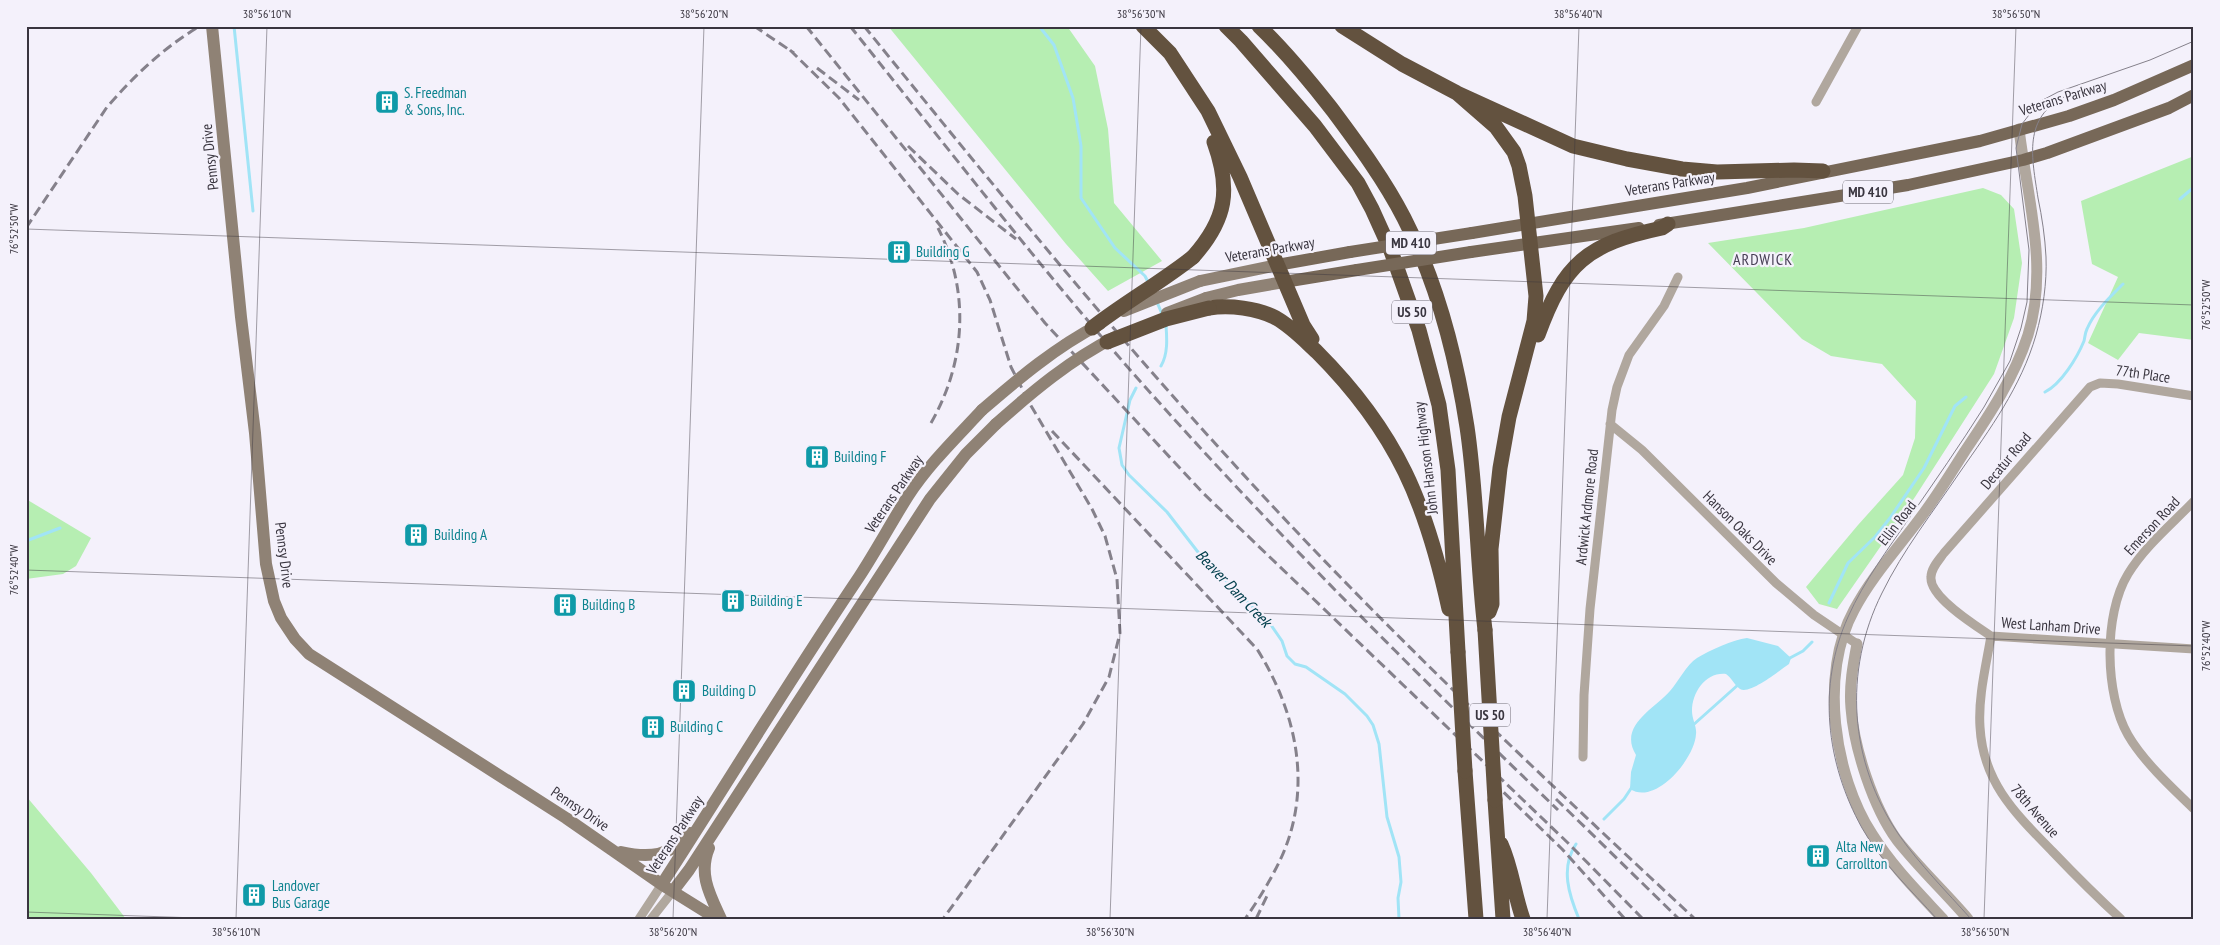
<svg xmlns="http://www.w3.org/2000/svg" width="2220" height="945" viewBox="0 0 2220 945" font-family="'PT Sans Narrow',sans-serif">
	<rect width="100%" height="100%" fill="#f4f1fb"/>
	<path fill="#b6eeb2" d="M888,26H1067L1095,66L1108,129L1114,203L1162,261L1108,291L1066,244Z
		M2194,156V340L2139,333L2118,360L2088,343L2118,277L2092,264L2081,201Z
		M1983,188L2001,195L2014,209L2022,263L2014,318L1994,374L1915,497L1837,609L1819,604L1806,587L1858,525L1903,475L1915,438L1916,401L1882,364L1831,356L1802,339L1708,243L1804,228Z
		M26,499L91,538L76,566L63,574L26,579Z
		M26,796L91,873L126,919H26Z"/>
	<path fill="#a1e4f6" d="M1747,638L1778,646L1791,658L1789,664C1780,670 1750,695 1740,689C1734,685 1732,678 1726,674C1706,672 1692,692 1692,711C1692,719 1697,727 1696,734C1695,758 1656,806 1630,789L1631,772L1636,755C1618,726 1654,709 1670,691C1679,681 1686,665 1697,658C1710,650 1733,640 1747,638Z"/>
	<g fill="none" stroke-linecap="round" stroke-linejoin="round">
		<path stroke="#a1e4f6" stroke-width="3" d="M234,26L253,211
			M1039,26L1054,45L1073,98L1081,146V198L1115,248L1145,276L1148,282
			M2180,199L2194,187
			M1157,302L1162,314
			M1161,366C1168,354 1167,339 1166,325
			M1136,388L1130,400L1119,448L1122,465L1129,475L1167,512L1201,556L1271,625L1282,641L1287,656L1295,664L1306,667L1345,694L1367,716L1373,725L1379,744L1387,817L1399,857L1401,882L1398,898L1399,919
			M2045,392C2061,384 2077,358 2084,341C2085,337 2085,333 2087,329C2094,312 2110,297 2123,284
			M26,541L60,528
			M1829,603L1848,563L1875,537L1890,518L1924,468L1955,406L1966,397
			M1788,659L1803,651L1812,642
			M1692,726L1739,684
			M1604,819L1624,799L1632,787
			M1576,844C1560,868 1569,895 1579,919"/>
		<path stroke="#b0a79e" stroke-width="9" d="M1816,102L1858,26
			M2194,396L2118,384L2100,383L2090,387L1944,553C1939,560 1931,568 1931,577C1929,597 1976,626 1991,636L2194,649
			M1610,424L1642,450L1776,583L1814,615L1857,644
			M2194,501C2172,524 2145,546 2128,574C2103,615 2105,695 2128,735C2143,761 2172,788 2194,809
			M1991,636C1986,666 1978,697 1980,727C1983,783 2016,814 2053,852C2075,875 2097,897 2121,919
			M1583,757L1584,695L1590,609L1612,410L1617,387L1629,355L1664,306L1678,277
			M639,919L662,884
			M651,919L673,891"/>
		<path stroke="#b0a79e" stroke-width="11" d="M1857,644C1853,665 1849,686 1851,708C1854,748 1873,807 1897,840C1919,868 1945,892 1968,919
			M1943,919C1918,892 1892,866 1872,834C1834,775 1819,674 1854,610C1872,576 1898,548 1921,517C1937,496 1951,473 1965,451C1990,414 2014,378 2028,335C2049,267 2027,197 2019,129"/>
		<path stroke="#8f8275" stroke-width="12" d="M212,26L241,317L255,433L266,564L274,601L281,618L295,639L309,654L566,818L664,886L717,919
			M1200,281L1277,265
			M1206,298L1238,290L1284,282
			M709,848C698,874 710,895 721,919
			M621,852C648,858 671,857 690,833
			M662,884C728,782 791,678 859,577C876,551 891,523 908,496C929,464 956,438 982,410
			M673,891L689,870L930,499L966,454L996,424"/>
		<path stroke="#776858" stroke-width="12" d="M1659,225L1908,185L2023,160L2047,153L2169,108L2194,95
			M1472,233L1747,188L1980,141L2069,116L2114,100L2194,65
			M1471,252L1639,228
			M1277,265L1350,252
			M1284,282L1357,270"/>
		<path stroke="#63523f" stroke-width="15" d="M1143,26L1170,53L1208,111L1240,177L1303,325L1312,339
			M1226,26L1241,41L1315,126L1358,183L1372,209L1391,251L1419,330L1439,405L1448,470L1458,652
			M1259,26C1285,51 1309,80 1331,108C1357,143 1384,179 1404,218C1437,282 1456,356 1467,427C1477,494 1477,562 1485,630
			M1342,26L1402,64L1457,93L1573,146L1627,159L1682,169L1717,172L1794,170L1823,171
			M1457,93L1496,127L1514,152L1519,166L1525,196L1536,296L1534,321L1509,417L1500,468L1491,549L1492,604L1489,612
			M1193,257C1227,219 1231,189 1214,142
			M1209,308C1230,305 1257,308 1276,318C1292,327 1304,340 1317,352C1352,387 1383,427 1405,472C1426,515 1439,563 1449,609
			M1538,335C1564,263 1587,244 1662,228L1668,224
			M1465,771L1476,919
			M1495,800L1503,919
			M1501,844C1512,868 1514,894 1523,919"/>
		<path stroke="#85818b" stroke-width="1" d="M1937,919C1911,890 1881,862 1862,828C1826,763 1817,686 1848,617C1864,581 1888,549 1910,517C1935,481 1960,445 1984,407L2010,361L2021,328L2027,302L2029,250L2016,148L2022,124L2039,102L2058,92L2150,60L2194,41
			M1971,919C1946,891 1920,865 1899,835C1849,762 1843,671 1882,593C1903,550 1933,512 1960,472C1990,429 2021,387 2036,335C2043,310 2047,283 2046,257C2045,237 2042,217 2038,198C2032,158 2022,117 2066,96"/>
		<path stroke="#85818b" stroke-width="3" stroke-dasharray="10 5" stroke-linecap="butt" d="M754,26L794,53
			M806,26L1045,323L1203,493L1568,843L1643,919
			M850,26C943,142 1034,260 1132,372C1267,525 1411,669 1558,810
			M864,26C984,174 1104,322 1232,462C1378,623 1536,771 1695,919
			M790,50L839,98L977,272L990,300L1011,367L1030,404L1092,509L1105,536L1117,579L1120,633L1109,677L1083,724L943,919
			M817,68L859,100
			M908,146L958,194L1016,239
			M26,228L107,107C135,75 163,48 200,26
			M931,423C966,362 970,291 938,228
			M1052,431L1257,649C1296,711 1313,786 1282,856C1272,878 1259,899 1245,919
			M1493,782L1562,849L1625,919
			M1556,799L1679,919
			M1256,919L1267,896"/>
		<path stroke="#8f8275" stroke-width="12" d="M1124,311L1200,281
			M1167,313L1206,298
			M982,410C1019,378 1056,347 1100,324
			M996,424C1033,391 1070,360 1115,337"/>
		<path stroke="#776858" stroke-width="12" d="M1350,252L1472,233
			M1357,270L1471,252"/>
		<path stroke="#63523f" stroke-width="15" d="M1092,328C1124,303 1160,283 1193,257
			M1107,342L1166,319L1209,308
			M1485,630L1495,800
			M1458,652L1465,771"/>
	</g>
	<path fill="none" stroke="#39353f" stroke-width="1" stroke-opacity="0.45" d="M26,229L2194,305M26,570L2194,646M26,912L225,919M236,919L267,26M673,919L704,26M1110,919L1141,26M1547,919L1579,26M1984,919L2016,26"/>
	<defs>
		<symbol id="building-square" viewBox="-11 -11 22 22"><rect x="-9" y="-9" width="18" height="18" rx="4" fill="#0f9aa8" stroke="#f4f1fb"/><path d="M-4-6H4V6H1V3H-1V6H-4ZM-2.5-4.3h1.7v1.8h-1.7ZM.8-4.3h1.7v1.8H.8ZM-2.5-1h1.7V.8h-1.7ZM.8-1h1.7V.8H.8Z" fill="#fff"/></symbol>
	</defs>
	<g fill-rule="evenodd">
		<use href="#building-square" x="373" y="88" width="28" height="28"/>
		<use href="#building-square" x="885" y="238" width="28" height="28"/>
		<use href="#building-square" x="803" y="443" width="28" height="28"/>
		<use href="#building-square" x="402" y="521" width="28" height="28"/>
		<use href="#building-square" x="719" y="587" width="28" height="28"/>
		<use href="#building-square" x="551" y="591" width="28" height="28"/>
		<use href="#building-square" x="670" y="677" width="28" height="28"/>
		<use href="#building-square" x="639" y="713" width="28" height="28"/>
		<use href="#building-square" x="1804" y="842" width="28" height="28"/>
		<use href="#building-square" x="240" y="881" width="28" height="28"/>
	</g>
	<g text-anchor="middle" stroke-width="4.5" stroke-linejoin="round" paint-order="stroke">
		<g fill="#f4f1fb" stroke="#716d77" stroke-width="1">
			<rect x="1843" y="180.5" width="50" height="23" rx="4"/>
			<rect x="1386" y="231.5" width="50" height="23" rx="4"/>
			<rect x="1392" y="300.5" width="40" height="23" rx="4"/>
			<rect x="1470" y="703.5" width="40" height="23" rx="4"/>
		</g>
		<g font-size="14" font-weight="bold" fill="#39353f">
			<text x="1868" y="197">MD 410</text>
			<text x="1411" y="248">MD 410</text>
			<text x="1412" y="317">US 50</text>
			<text x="1490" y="720">US 50</text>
		</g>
		<g font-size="15" fill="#0d838f" stroke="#f4f1fb" text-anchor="start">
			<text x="404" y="98">S. Freedman<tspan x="404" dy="17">&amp; Sons, Inc.</tspan></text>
			<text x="916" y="257">Building G</text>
			<text x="834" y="462">Building F</text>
			<text x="434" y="540">Building A</text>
			<text x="750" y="606">Building E</text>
			<text x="582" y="610">Building B</text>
			<text x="702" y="696">Building D</text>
			<text x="670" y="732">Building C</text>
			<text x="1836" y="852">Alta New<tspan x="1836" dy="17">Carrollton</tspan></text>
			<text x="272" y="891">Landover<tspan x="272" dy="17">Bus Garage</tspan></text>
		</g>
		<g font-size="15" fill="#39353f" stroke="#f4f1fb">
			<text transform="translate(2063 98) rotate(-17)" y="5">Veterans Parkway</text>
			<text transform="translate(210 157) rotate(-96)" y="5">Pennsy Drive</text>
			<text transform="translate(1670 184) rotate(-9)" y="5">Veterans Parkway</text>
			<text transform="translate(1270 250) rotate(-10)" y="5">Veterans Parkway</text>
			<text transform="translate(2143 374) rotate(8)" y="5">77th Place</text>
			<text transform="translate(1426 458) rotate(-97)" y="5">John Hanson Highway</text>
			<text transform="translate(2006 461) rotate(-50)" y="5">Decatur Road</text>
			<text transform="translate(894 494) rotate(-56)" y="5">Veterans Parkway</text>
			<text transform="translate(1587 507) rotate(-84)" y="5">Ardwick Ardmore Road</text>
			<text transform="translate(1897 523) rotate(-52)" y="5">Ellin Road</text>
			<text transform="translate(2152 526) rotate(-47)" y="5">Emerson Road</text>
			<text transform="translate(1740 528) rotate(45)" y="5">Hanson Oaks Drive</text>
			<text transform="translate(284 555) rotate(83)" y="5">Pennsy Drive</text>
			<text transform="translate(2051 626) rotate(4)" y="5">West Lanham Drive</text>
			<text transform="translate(580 809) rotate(34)" y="5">Pennsy Drive</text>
			<text transform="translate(2035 811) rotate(49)" y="5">78th Avenue</text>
			<text transform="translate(675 835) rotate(-57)" y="5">Veterans Parkway</text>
		</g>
		<g font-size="16" letter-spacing="1" fill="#473f55" stroke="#f4f1fb">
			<text x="1763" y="265">ARDWICK</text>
		</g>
		<g font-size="16" font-style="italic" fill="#04404d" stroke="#f4f1fb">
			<text transform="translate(1234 588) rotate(46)" y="6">Beaver Dam Creek</text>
		</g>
	</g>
	<rect width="2220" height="945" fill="none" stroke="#f4f1fb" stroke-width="55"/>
	<rect x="28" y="28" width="2164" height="890" fill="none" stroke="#39353f" stroke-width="2"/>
	<g font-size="12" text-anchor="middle" fill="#39353f">
		<text x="267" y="18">38°56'10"N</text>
		<text x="704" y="18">38°56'20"N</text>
		<text x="1141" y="18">38°56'30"N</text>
		<text x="1578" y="18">38°56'40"N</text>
		<text x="2016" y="18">38°56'50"N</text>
		<text transform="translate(14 229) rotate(-90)" y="4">76°52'50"W</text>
		<text transform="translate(2206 305) rotate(-90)" y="4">76°52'50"W</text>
		<text transform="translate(14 570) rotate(-90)" y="4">76°52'40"W</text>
		<text transform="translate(2206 646) rotate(-90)" y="4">76°52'40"W</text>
		<text x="236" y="936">38°56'10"N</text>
		<text x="673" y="936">38°56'20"N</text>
		<text x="1110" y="936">38°56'30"N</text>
		<text x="1547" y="936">38°56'40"N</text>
		<text x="1985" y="936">38°56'50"N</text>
	</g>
</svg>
